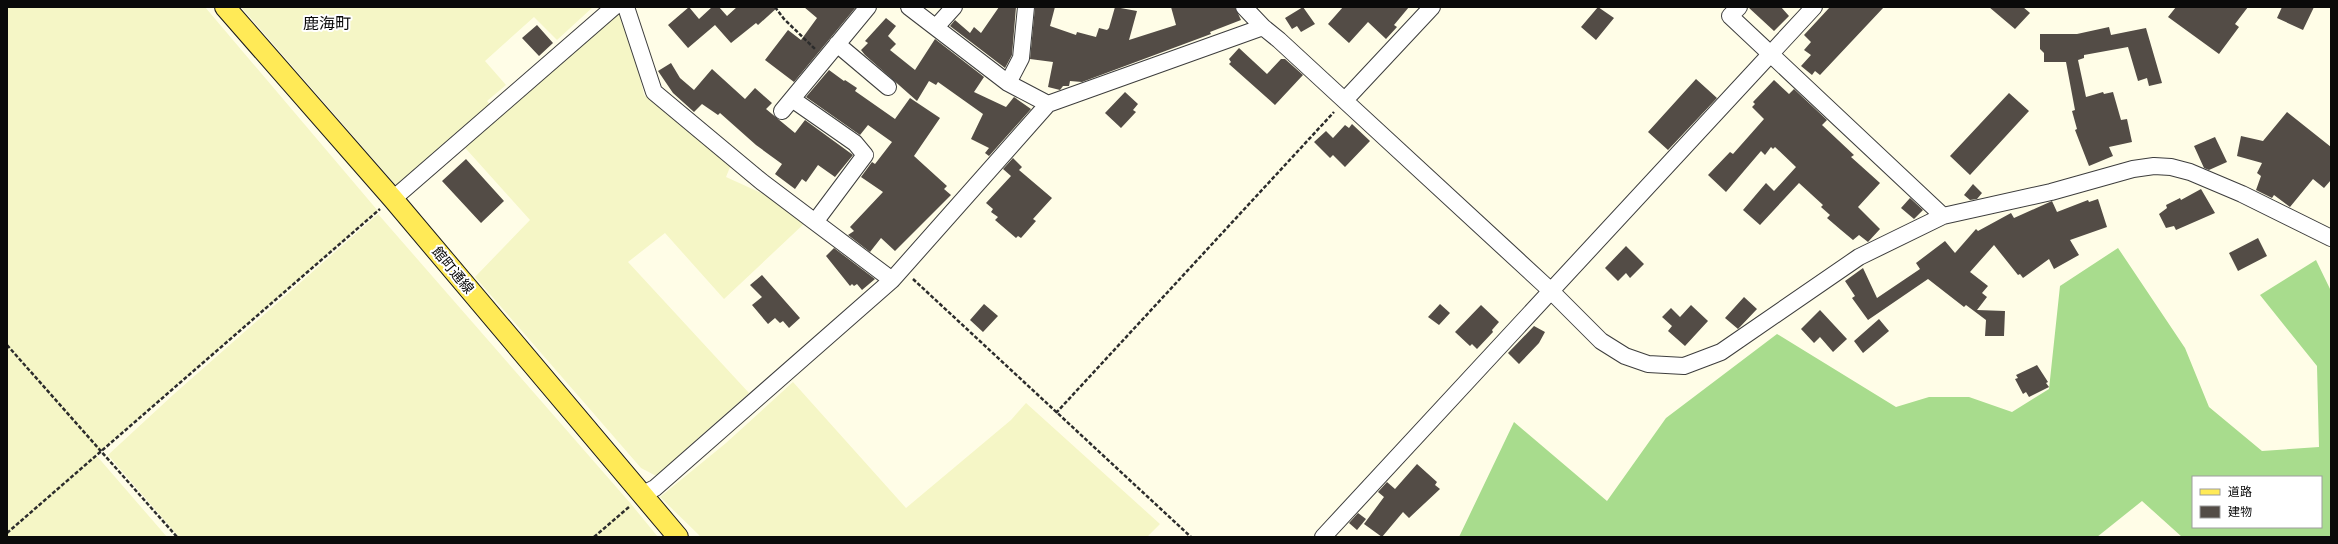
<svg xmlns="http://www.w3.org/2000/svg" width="2338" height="544" viewBox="0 0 2338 544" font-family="Merriweather,'Noto Sans JP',serif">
	<rect width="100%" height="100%" fill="#fffde7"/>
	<path fill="#f5f6c6" d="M7,7H205L378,211L96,455L167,537H7Z
		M241,7H593L557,40L534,17L485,61L506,85L487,101L495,110L624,7L644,95L732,162L726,177L772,198L808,220L724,299L665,233L628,262L749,393L677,457L682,463L662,479L641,468L475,277L530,220L459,141L401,191Z
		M378,214L631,504L658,537H179L108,455L174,394Z
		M793,382L906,508L1011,420L1026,403L1160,524L1147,537H701L660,497L726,443Z"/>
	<path fill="#a8dc8d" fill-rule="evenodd" d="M2118,248L2185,348L2209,407L2262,451L2319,447L2317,366L2260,295L2316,260L2331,291V537H2182L2142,501L2097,537H1459L1514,422L1607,501L1666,418L1777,334L1896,407L1929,397H1969L2012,412L2049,389L2060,286ZM2193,477H2321V527H2193Z"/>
	<path fill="#534c46" d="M689,7L699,19L712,7H719L727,16L737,7H778L758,25L756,23L731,43L715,25L688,48L668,25Z
		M804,7H856L794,82L765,60L788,30L801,40L817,18Z
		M999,7H1016L1012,55L1005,68L950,26L955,20L970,33L974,27L981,33Z
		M1035,7H1055L1050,26L1076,35L1077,32L1096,37L1099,28L1107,30L1109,28L1115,7L1137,11L1129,40L1176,25L1171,7H1235L1241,20L1210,32L1211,34L1082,82L1070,81L1069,86H1063L1060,90L1048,87L1053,62L1030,59Z
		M1303,7L1315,24L1301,32L1297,26L1292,29L1285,18Z
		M1343,7H1409L1394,25L1397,27L1386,39L1368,22L1349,43L1328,24Z
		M1598,7L1614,18L1596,40L1581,27Z
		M1748,7H1781L1789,16L1774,31Z
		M1830,7H1884L1820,75L1815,71L1812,75L1801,66L1811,55L1804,50L1811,42L1804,35Z
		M1989,7H2023L2030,13L2015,29Z
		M2176,7H2248L2235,24L2239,27L2219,54L2168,17Z
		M2282,7H2314L2303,30L2277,18Z
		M886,18L896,26L888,36L896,44L890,50L915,70L935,39L984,77L974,92L1006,107L1014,97L1031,109L989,156L985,153L989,148L971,139L983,114L938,82L936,85L929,81L917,101L865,55L861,50L868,43L865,41Z
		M537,25L553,43L539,56L522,38Z
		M2109,27L2111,35L2146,28L2162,83L2149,86L2147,78L2138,81L2128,47L2084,55V58L2078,60L2086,97L2103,92L2104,94L2113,92L2121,120L2127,119L2132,142L2109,147L2113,156L2089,166L2075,130L2077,129L2072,111L2075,110L2066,62H2044V53L2040,49V34H2077Z
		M1239,48L1267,74L1281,59H1285L1303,75L1275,105L1229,64L1231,62L1229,59Z
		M671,63L680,78L694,90L712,69L745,99L755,88L772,103L766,109L795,133L805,120L853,155L835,177L818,165L806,182L802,179L795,189L775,174L782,164L756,145L720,113L718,115L702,104L694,112L673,93L658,71Z
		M829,70L844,81L845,80L857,88L855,91L895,119L910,98L940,118L914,156L947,186L944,189L951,195L895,251L881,238L870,252L848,235L854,231L850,227L883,192L861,177L872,162L875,164L892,142L868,125L860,135L806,97Z
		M1696,79L1717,98L1668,150L1648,132Z
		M1774,80L1789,94L1794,89L1827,120L1822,125L1854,155L1851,157L1880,183L1858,207L1880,229L1868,242L1859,235L1853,240L1841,230L1827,218L1830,215L1821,207L1823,205L1799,183L1760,225L1743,210L1766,183L1774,191L1796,167L1775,147L1773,149L1771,147L1765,155L1761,151L1726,192L1708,175L1730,152L1733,154L1764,119L1752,107L1755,104L1753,102Z
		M1125,92L1138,104L1133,110L1136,112L1121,128L1105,113Z
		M2009,93L2029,111L1970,175L1950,156Z
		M2287,112L2331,147V180L2324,188L2313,179L2290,207L2274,195L2272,198L2256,190L2261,176L2257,173L2262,163L2237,156L2241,136L2263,141Z
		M1352,124L1370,141L1345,167L1333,155L1330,158L1314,142L1326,131L1333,138L1345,125L1349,128Z
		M2215,137L2227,162L2209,170L2204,168L2194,146Z
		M1013,158L1022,167L1019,170L1052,198L1033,219L1036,221L1021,238L1018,236L1016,238L995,220L998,217L991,212L993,209L986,203L1011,176L1003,169Z
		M466,159L504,201L481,223L442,181Z
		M1973,184L1982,193L1977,199L1970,200L1964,195Z
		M2201,189L2215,213L2176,230L2174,226L2166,228L2159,214L2167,208L2166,205L2180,198L2181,200Z
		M1910,198L1923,210L1914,219L1901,208Z
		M2098,199L2107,227L2070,240L2079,255L2054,269L2049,259L2023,278L2020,274L2018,275L1994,245L1970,272L1988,286L1982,293L1987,297L1977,310L2005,311L2004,336H1985L1986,320L1966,305L1964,307L1928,279L1868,320L1852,298L1855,296L1845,281L1863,268L1877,298L1920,269L1916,263L1945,241L1955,253L1976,229L1978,231L2011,213L2014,218L2052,201L2057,212L2088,200L2089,202Z
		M2258,238L2267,256L2238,271L2229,253Z
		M1626,246L1644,264L1630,278L1626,273L1618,281L1605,268Z
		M834,248L875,279L862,290L857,284L854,286L852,284L850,286L826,256Z
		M762,275L800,318L789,328L783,321L780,323L775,318L768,324L752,305L762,297L750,285Z
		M1744,297L1757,309L1738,329L1725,318Z
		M984,304L998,316L983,332L970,320Z
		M1440,304L1450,313L1439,325L1428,317Z
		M1481,305L1499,322L1492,330L1493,332L1477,349L1472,344L1470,346L1455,332Z
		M1691,305L1708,321L1685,346L1668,331L1672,326L1662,317L1671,308L1680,317Z
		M1820,310L1847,339L1833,352L1820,337L1814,343L1801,329Z
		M1879,319L1889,331L1863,353L1854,341Z
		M1534,326L1545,332L1539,343L1519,364L1508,353Z
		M2037,365L2048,382L2046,383L2049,387L2029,397L2026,392L2023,394L2015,379L2018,378L2016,375Z
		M1417,464L1437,482L1435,485L1440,489L1409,518L1403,512L1382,537L1364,524L1384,497L1378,492L1387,482L1395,489Z
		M1358,513L1366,519L1357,530L1349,523Z"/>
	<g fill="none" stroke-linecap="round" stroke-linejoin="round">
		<defs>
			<path id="minor" d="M626,7L654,92L762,182L815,222
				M909,7L1008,83L1048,104
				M1244,7L1263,27
				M1739,7L1730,16L1943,216
				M936,27L954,7
				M837,44L888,87
				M1008,83L1021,58L1026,7
				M792,99L855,143L865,155L815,222L892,280
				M1345,100L1432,7
				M782,111L868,7
				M393,199L614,7
				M643,494L655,488L892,280L1048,104L1263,27L1279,40L1550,290L1601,341L1625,356L1648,364L1684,366L1721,352L1859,257L1943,216L2051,192L2133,169L2154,166L2171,167L2190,172L2242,194L2331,238
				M1323,537L1814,7"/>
			<path id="major" d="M225,7L393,199L678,537"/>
		</defs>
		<use href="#minor" stroke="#3d3d3d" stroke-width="18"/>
		<use href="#major" stroke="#1b1b1b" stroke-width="22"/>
		<path stroke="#2c2c2c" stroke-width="2.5" stroke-dasharray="4 2" stroke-linecap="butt" d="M775,7L784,19L815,49
			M913,279L1191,537
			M7,345L177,537
			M1056,413L1334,112
			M7,533L380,209
			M594,537L629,507"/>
		<use href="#minor" stroke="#fff" stroke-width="16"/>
		<use href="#major" stroke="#ffea57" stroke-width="20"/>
	</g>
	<g text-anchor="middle" stroke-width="4" stroke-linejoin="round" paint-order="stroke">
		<g font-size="14" fill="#0a0a0a" stroke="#fff">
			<text transform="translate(453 270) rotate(50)" y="5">館町通線</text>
		</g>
		<g font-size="16" fill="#0a0a0a" stroke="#fff">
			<text x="327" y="29">鹿海町</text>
		</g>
	</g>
	<rect width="2338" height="544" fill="none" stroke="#0a0a0a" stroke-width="16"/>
	<rect x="2192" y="476" width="130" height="52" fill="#ffffff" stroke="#9d9d9d"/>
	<rect x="2200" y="489" width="20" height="6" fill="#ffea57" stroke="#9d9d9d"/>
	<text x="2228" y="496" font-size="12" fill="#0a0a0a">道路</text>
	<rect x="2200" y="506" width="20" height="12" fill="#534c46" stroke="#9d9d9d"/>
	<text x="2228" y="516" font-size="12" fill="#0a0a0a">建物</text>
</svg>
